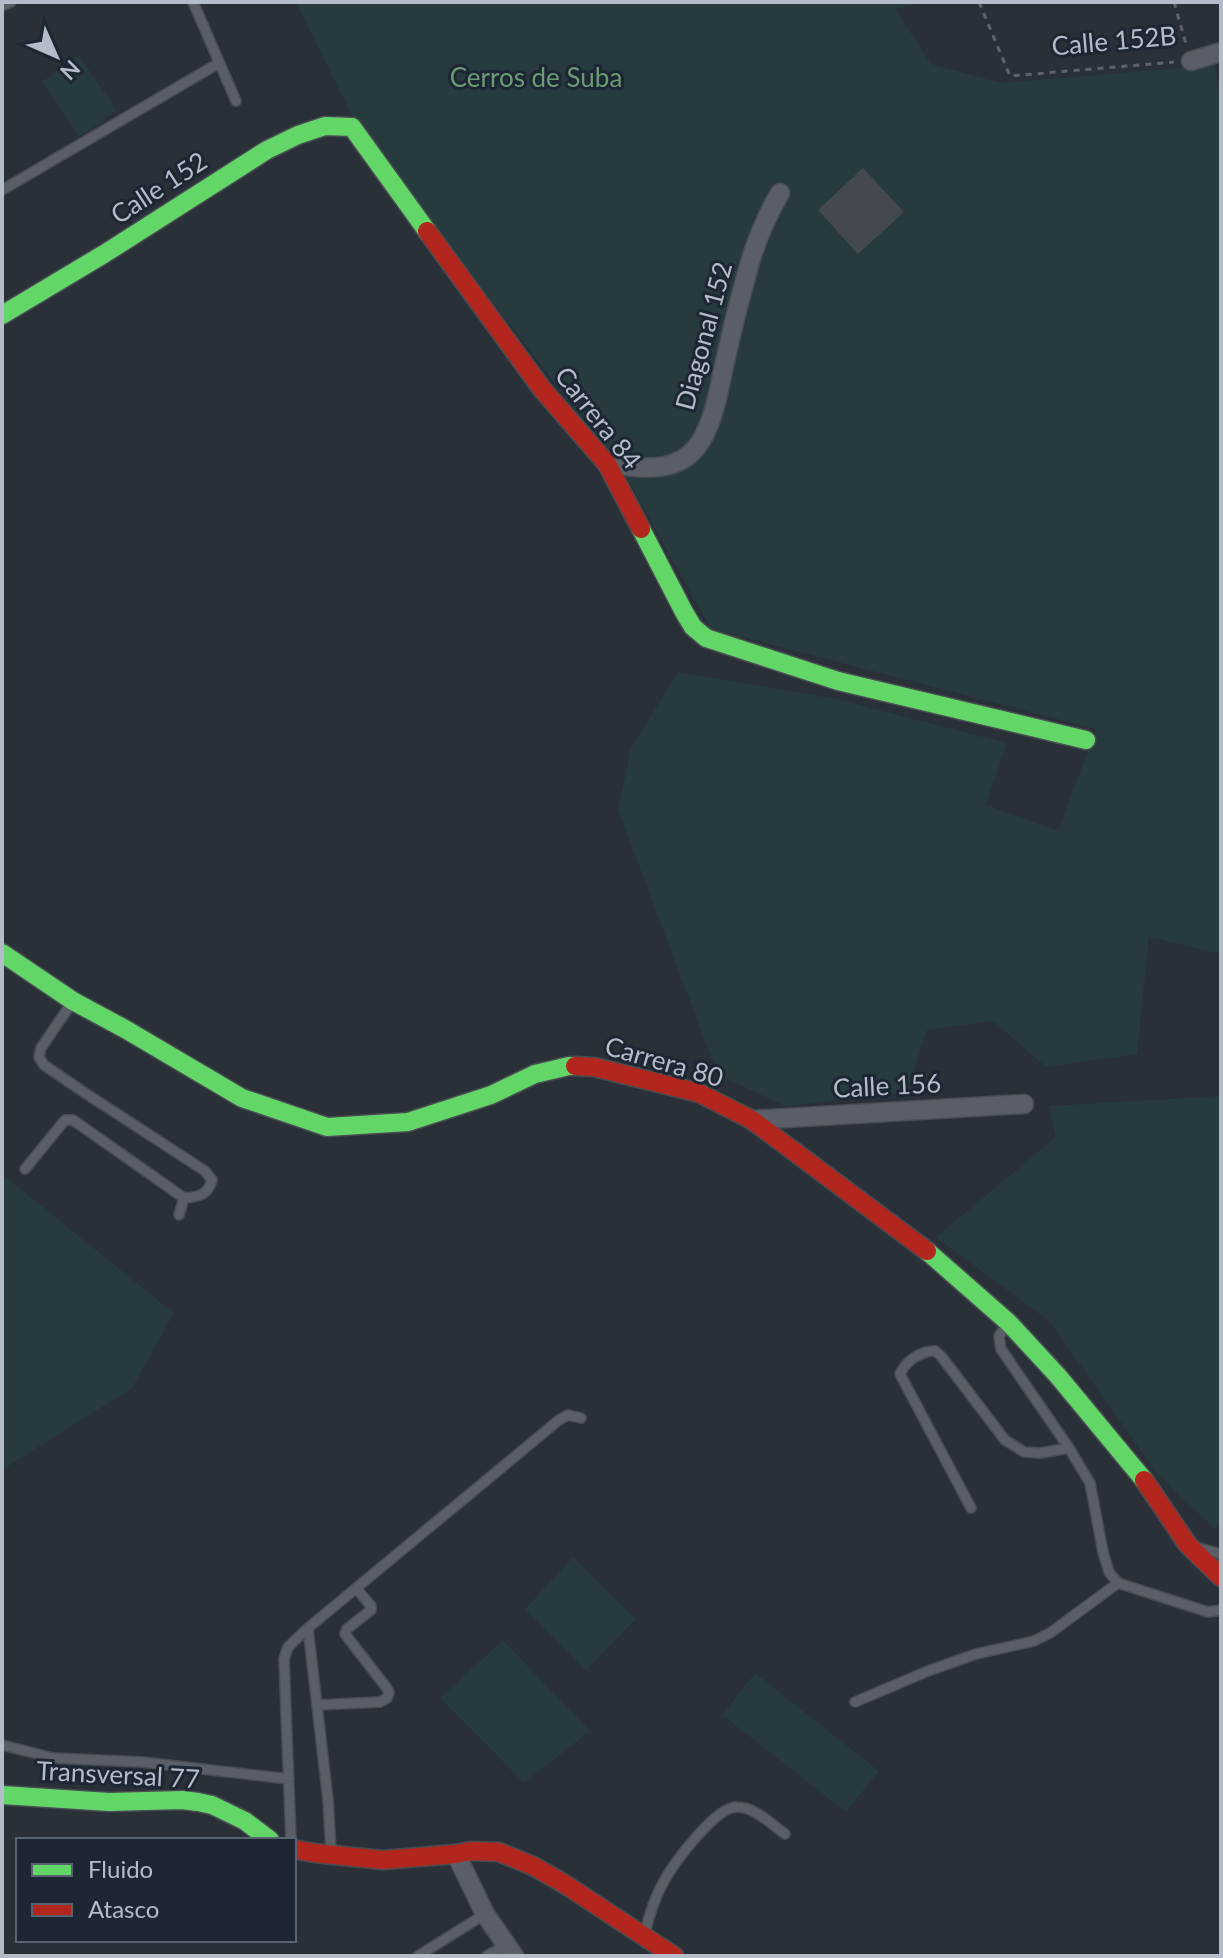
<svg xmlns="http://www.w3.org/2000/svg" width="1223" height="1958" viewBox="0 0 1223 1958" font-family="Lato,sans-serif">
	<rect width="100%" height="100%" fill="#2a3038"/>
	<path fill="#273a3e" d="M296,2H925L895,9L931,64L1001,83L1215,65L1221,108V954L1149,937L1137,1054L1046,1067L993,1021L927,1030L907,1092L785,1106L718,1075L618,810L631,748L678,672L836,699L1007,743L986,805L1058,831L1096,729L711,629L625,475L355,122Z
		M79,56L117,110L79,137L42,82Z
		M1221,1096V1526L1214,1528L1159,1476L1049,1321L936,1237L1056,1137L1048,1106Z
		M2,1174L174,1313L132,1388L2,1470Z
		M573,1557L636,1619L586,1670L525,1609Z
		M503,1640L590,1731L524,1783L440,1698Z
		M755,1673L879,1771L846,1812L722,1715Z"/>
	<path fill="#444950" d="M863,168L904,212L858,254L818,210Z"/>
	<g fill="none" stroke-linecap="round" stroke-linejoin="round">
		<defs>
			<path id="lane" d="M193,2L236,101
				M2,6L11,2
				M2,190L219,63
				M25,1169L65,1120H73L184,1198C199,1197 208,1195 212,1180L205,1171L85,1093L44,1065L39,1057L41,1048L73,1001
				M179,1215L184,1198
				M1007,1325L999,1336L1001,1349L1069,1448L1090,1483L1103,1552L1109,1572L1118,1583L1208,1612L1221,1610
				M971,1508L900,1374C906,1361 920,1351 935,1351L941,1356L1005,1440L1024,1452L1041,1453L1069,1448
				M1199,1548L1221,1554
				M308,1628L328,1800L331,1851
				M855,1702L928,1671L976,1654L1034,1641L1050,1633L1118,1583
				M317,1705L380,1702L387,1698L389,1692L386,1687L345,1634L347,1629L371,1610V1606L356,1588
				M2,1745L53,1758L142,1762L289,1779
				M291,1840L284,1659L288,1647L308,1628L559,1420L568,1415L581,1418
				M645,1933C649,1915 655,1897 664,1881C674,1863 716,1806 737,1807C755,1807 771,1824 785,1834
				M418,1956L485,1914
				M487,1956L506,1945"/>
			<path id="street" d="M1191,61L1221,52
				M607,464C634,467 667,474 690,454C714,433 719,386 726,357C732,329 739,301 747,273C754,246 766,217 780,193
				M752,1120L1024,1104
				M456,1854L485,1914L514,1956"/>
			<path id="fast" d="M2,315L104,254L267,150L298,135L325,126L352,127L427,231
				M641,529L684,612L693,627L706,638L838,681L1086,740
				M2,953L73,1001L125,1029L242,1098L327,1127L408,1122L491,1095L535,1074L569,1066H575
				M927,1251L1009,1323L1058,1376L1144,1480
				M2,1795L109,1802L182,1800L198,1802L212,1805L245,1821L270,1840"/>
			<path id="jam" d="M427,231L542,389L607,464L641,529
				M575,1066L594,1067L699,1093L752,1120L927,1251
				M1144,1480L1188,1545L1221,1577
				M294,1849L314,1853L383,1860L456,1854L471,1851L499,1852L533,1866L563,1883L674,1956"/>
		</defs>
		<use href="#lane" stroke="#484c53" stroke-width="12"/>
		<use href="#street" stroke="#484c53" stroke-width="21"/>
		<use href="#fast" stroke="#484c53" stroke-width="21"/>
		<use href="#jam" stroke="#484c53" stroke-width="21"/>
		<path stroke="#5d636a" stroke-width="3" stroke-dasharray="6 6" stroke-linecap="butt" d="M979,2L1010,76L1174,62
			M1174,2L1186,44"/>
		<use href="#lane" stroke="#5a5e66" stroke-width="9"/>
		<use href="#street" stroke="#5a5e66" stroke-width="18"/>
		<use href="#fast" stroke="#63d668" stroke-width="18"/>
		<use href="#jam" stroke="#b3261e" stroke-width="18"/>
	</g>
	<g text-anchor="middle" stroke-width="6" stroke-linejoin="round" paint-order="stroke">
		<g font-size="26" fill="#b4bcc9" stroke="#1d2633">
			<text transform="translate(1114 41) rotate(-5)" y="9">Calle 152B</text>
			<text transform="translate(159 188) rotate(-33)" y="9">Calle 152</text>
			<text transform="translate(704 336) rotate(-75)" y="9">Diagonal 152</text>
			<text transform="translate(598 418) rotate(52)" y="9">Carrera 84</text>
			<text transform="translate(664 1062) rotate(16)" y="9">Carrera 80</text>
			<text transform="translate(887 1086) rotate(-3)" y="9">Calle 156</text>
			<text transform="translate(118 1775) rotate(3)" y="9">Transversal 77</text>
		</g>
		<g font-size="26" fill="#6b9a76" stroke="#1d2633">
			<text x="536" y="87">Cerros de Suba</text>
		</g>
	</g>
	<rect width="1223" height="1958" fill="none" stroke="#b4bcc9" stroke-width="8"/>
	<rect x="16" y="1838" width="280" height="104" fill="#1d2633" stroke="#59626f" stroke-width="2"/>
	<rect x="32" y="1864" width="40" height="12" fill="#63d668" stroke="#59626f" stroke-width="2"/>
	<text x="88" y="1878" font-size="24" fill="#b4bcc9">Fluido</text>
	<rect x="32" y="1904" width="40" height="12" fill="#b3261e" stroke="#59626f" stroke-width="2"/>
	<text x="88" y="1918" font-size="24" fill="#b4bcc9">Atasco</text>
	<g transform="translate(56 56) rotate(135)" stroke="#1d2633" stroke-width="6" paint-order="stroke">
	<path d="M0-6L14 30L0 20L-14 30Z" fill="#b4bcc9"/>
	<text y="-12" font-size="22" font-weight="bold" text-anchor="middle" fill="#b4bcc9">N</text>
	</g>
</svg>
